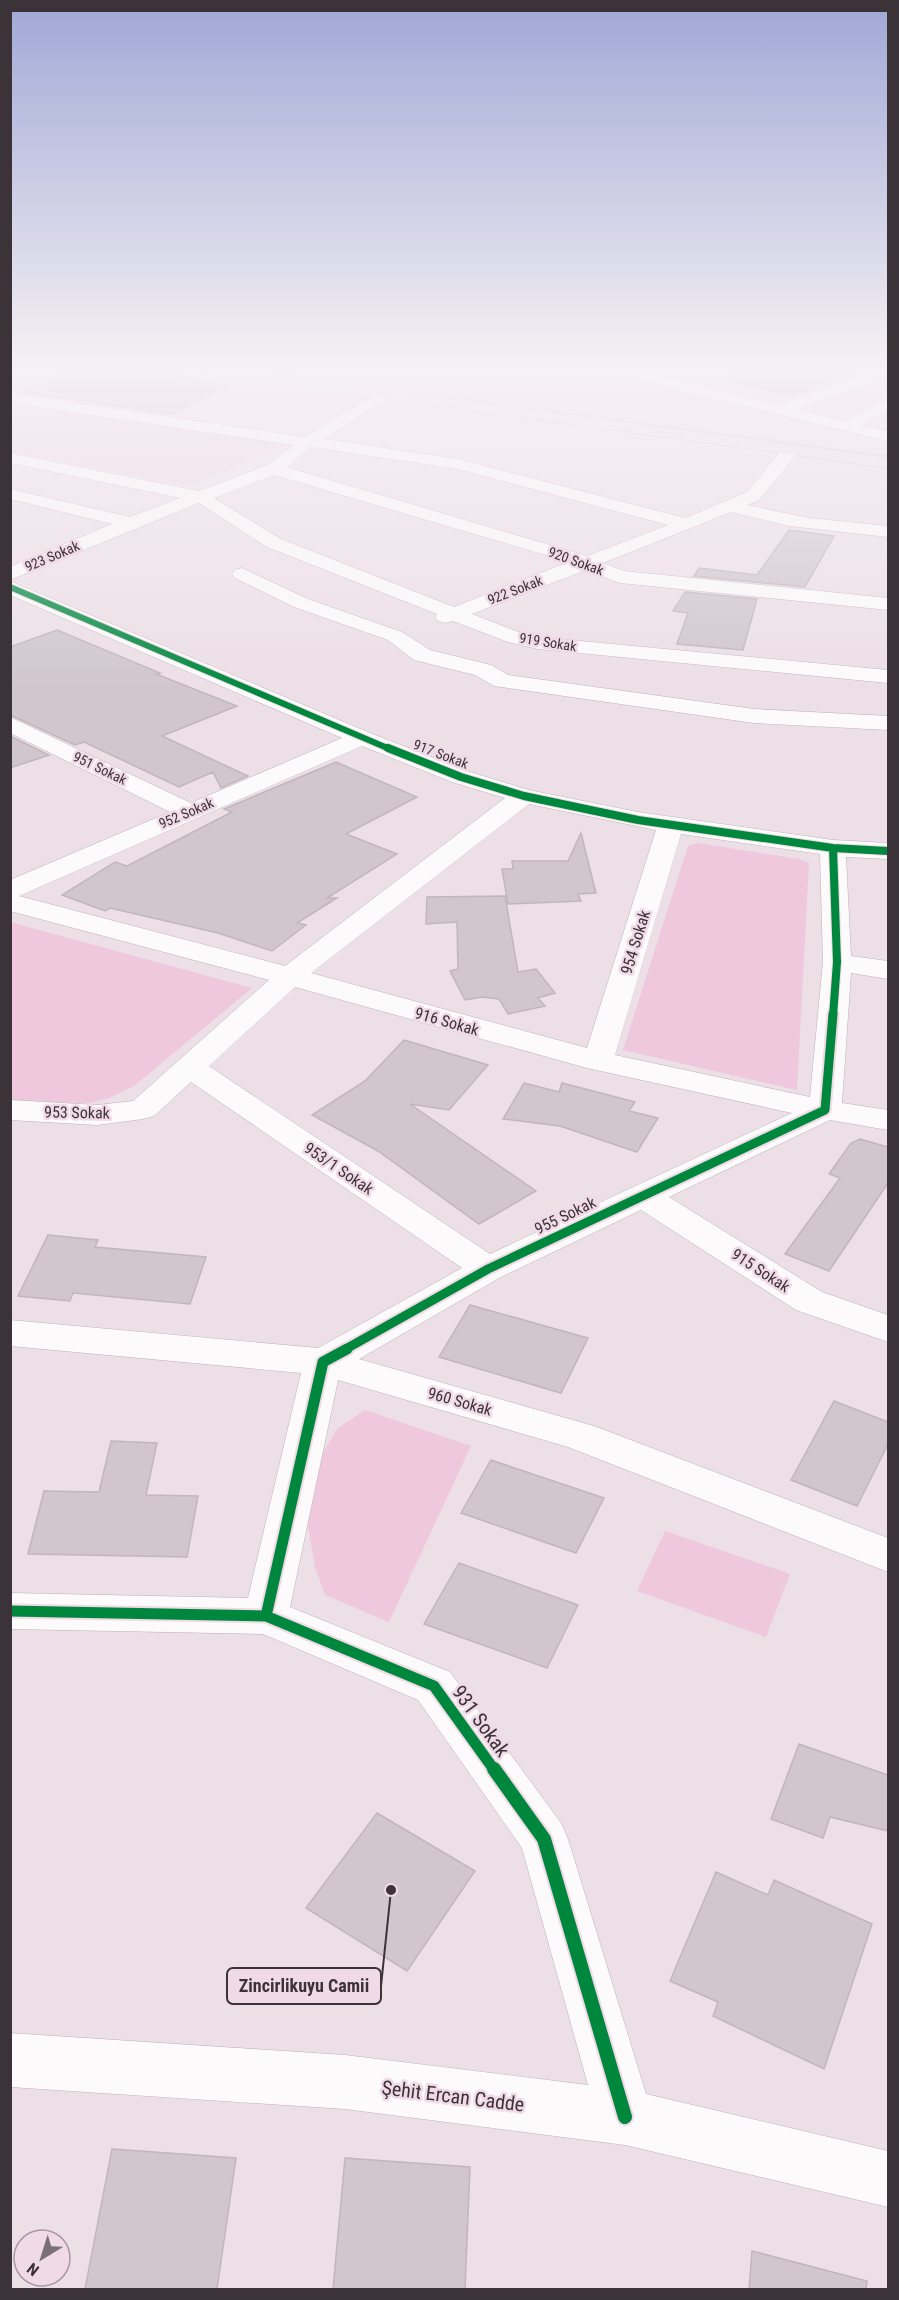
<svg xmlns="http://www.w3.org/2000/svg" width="899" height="2300" viewBox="0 0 899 2300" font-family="'Roboto Condensed',sans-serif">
	<rect width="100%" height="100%" fill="#ecdfe6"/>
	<path fill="#ebd4e0" d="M11,400L289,444L206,480L184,485L11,452Z"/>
	<path fill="#efc8de" d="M698,843L799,859L809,863L797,1090L623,1050L688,846Z
		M10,922L252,988L134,1086L109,1098L90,1103L11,1102Z
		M365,1410L471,1446L389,1622L325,1595L315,1567L306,1515L320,1457L338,1428Z
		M665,1531L790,1574L766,1637L637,1591Z"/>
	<path fill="#d0c6cb" stroke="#c1b6bc" stroke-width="1.5" d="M70,370H141L232,384L172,414L24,392Z
		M730,370H853V371L793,396L729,382Z
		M789,530L834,536L805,587L694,576L699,568L757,575Z
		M685,592L757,599L743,650L677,644L688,613L673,611Z
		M57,630L160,673L156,674L237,706L162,736L248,776L221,788L213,772L179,787L84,742L75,745L10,715V647Z
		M10,736L49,755L10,768Z
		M336,762L417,797L346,834L397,854L327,898H337L297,923L306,925L272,951L218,933L110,908L105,911L62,895L115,862L127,866L232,812L224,809Z
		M581,833L596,893L578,894L581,901L508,904L502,869H513L512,861H568Z
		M505,896L518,972L536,969L555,993L538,998L545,1006L508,1014L499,999L482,997L465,1000L450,971L458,969L457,922L426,924L427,897Z
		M404,1040L488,1065L449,1110L410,1104L536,1191L479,1224L378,1151L312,1115L365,1081Z
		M524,1083L559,1092L562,1083L635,1102L629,1111L658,1118L637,1152L560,1126L503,1119Z
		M860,1139L888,1147V1183L829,1271L785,1254L840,1178L829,1174L851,1143Z
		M48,1235L98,1240L95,1247L206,1257L190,1304L73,1293L70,1301L18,1296Z
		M470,1305L588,1338L561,1393L439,1357Z
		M834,1401L888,1422V1444L857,1506L791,1480Z
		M111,1441L157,1443L146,1495L198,1496L187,1557L28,1554L44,1491L99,1492Z
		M491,1460L604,1498L576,1553L461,1513Z
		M459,1563L578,1605L547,1668L424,1624Z
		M799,1744L888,1775V1831L830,1817L823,1838L771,1819Z
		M377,1813L475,1871L407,1971L306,1908Z
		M716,1872L768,1895L774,1880L872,1924L824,2069L713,2016L718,2002L670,1981Z
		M112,2149L236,2158L217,2289H85Z
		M345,2158L470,2167L465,2289H333Z
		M752,2251L867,2281L866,2289H749Z"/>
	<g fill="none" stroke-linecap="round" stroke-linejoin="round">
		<defs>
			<path id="minor" d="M435,370H501L484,381L442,374Z
				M608,370H635L779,405L876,370H888V376L797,409L845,421L888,399V410L862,425L888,431V441L610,373Z
				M382,390L390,395L387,398L324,439L458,459L685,518L747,492L785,446H797L799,450L797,454L759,500L747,505L809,518L888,526V537L789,526L731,512L603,563L624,571L888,598V610L620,583L586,570L472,614L521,633L538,637L888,670V683L538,649L508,642L453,621L445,623L438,621L435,617L437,614L267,547L199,503L10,580V567L112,524L10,499V489L130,517L180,498L10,463V453L199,491L267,465L294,445L10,403V393L305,437ZM311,447L457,469L668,525L587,556L286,467ZM274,475L566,561L569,562L454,607L281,539L214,498Z
				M242,568L308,599L402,632L430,650L491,665L508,675L754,709L888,716V730L754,723L494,686L475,675L414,660L388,640L294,607L235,578L232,574L235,570Z
				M10,581L370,733L470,772L529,790L638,812L833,840L888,843V859L846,857L851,956L888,961V979L851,973L842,1103L888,1110V1130L830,1120L669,1197L822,1292L888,1315V1342L796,1310L641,1210L501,1277L359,1359L594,1426L888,1538V1572L568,1447L338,1380L290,1607L450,1672L561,1823L568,1839L646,2094L888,2151V2207L625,2145L345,2109L10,2087V2033L345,2055L588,2085L522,1848L418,1700L263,1634L10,1629V1593L248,1598L301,1373L10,1346V1320L318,1348L462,1268L191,1082L154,1116L143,1119L97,1125L10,1120V1100L97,1105L133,1101L269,980L10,911V880L170,812L10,733V717L191,803L342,738L10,595ZM362,746L452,782L505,798L285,966L19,896ZM529,804L656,830L587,1048L311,973ZM681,834L820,854L823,962L810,1097L615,1055ZM295,987L587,1068L792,1113L490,1254L209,1066Z"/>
			<path id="major" d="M201,370H243L888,458V468L208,374Z"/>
		</defs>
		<use href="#minor" stroke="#bdb3b8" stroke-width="1"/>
		<use href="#major" stroke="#c6c0c3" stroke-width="1"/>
		<use href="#minor" fill="#fcfafb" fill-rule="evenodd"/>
		<use href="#major" fill="#ebe1e7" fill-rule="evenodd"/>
		<path stroke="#d6d2d4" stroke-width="1.5" d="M244,370L888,456"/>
		<defs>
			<path id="cycleway-far4" d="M10,587L392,750"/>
			<path id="cycleway-far3" d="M388,748L461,777L524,796L638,820L833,848L888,851
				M833,1016L837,962L833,848"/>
			<path id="cycleway-far2" d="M344,1350L488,1269L825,1110L833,1014"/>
			<path id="cycleway-far1" d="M10,1611L266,1616L434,1686L495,1771
				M266,1616L323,1362L347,1349"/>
			<path id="cycleway" d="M494,1769L544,1839L625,2117"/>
		</defs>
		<use href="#cycleway-far4" stroke="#f1dae7" stroke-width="8"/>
		<use href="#cycleway-far3" stroke="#f1dae7" stroke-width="10"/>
		<use href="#cycleway-far2" stroke="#f1dae7" stroke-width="13"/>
		<use href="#cycleway-far1" stroke="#f1dae7" stroke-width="15"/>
		<use href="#cycleway" stroke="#f1dae7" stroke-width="18"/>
		<use href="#cycleway-far4" stroke="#00873e" stroke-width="6"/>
		<use href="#cycleway-far3" stroke="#00873e" stroke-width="8"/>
		<use href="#cycleway-far2" stroke="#00873e" stroke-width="9"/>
		<use href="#cycleway-far1" stroke="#00873e" stroke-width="11"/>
		<use href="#cycleway" stroke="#00873e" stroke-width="14"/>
	</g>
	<linearGradient id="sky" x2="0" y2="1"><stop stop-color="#a0a8d6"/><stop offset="0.53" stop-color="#f6f1f4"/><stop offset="1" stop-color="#f6f1f4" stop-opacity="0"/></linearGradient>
	<rect width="899" height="692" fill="url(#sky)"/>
	<g text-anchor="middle" stroke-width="5" stroke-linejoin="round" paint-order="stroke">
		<g font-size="14" fill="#3c3338" stroke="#f1dae7">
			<text transform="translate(52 556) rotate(-23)" y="5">923 Sokak</text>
			<text transform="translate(576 561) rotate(20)" y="5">920 Sokak</text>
			<text transform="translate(515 590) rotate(-21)" y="5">922 Sokak</text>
			<text transform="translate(548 642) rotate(9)" y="5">919 Sokak</text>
			<text transform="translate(441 754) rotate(21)" y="5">917 Sokak</text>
			<text transform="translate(100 768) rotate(26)" y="5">951 Sokak</text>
			<text transform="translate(186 813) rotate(-23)" y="5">952 Sokak</text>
		</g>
		<g font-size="16" fill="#3c3338" stroke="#f1dae7">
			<text transform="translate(635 942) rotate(-73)" y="6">954 Sokak</text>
			<text transform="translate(447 1021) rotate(16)" y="6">916 Sokak</text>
			<text transform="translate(77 1112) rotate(1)" y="6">953 Sokak</text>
			<text transform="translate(339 1168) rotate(34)" y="6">953/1 Sokak</text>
			<text transform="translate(565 1215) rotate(-26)" y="6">955 Sokak</text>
			<text transform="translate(761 1270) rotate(33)" y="6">915 Sokak</text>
			<text transform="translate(460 1401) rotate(16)" y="6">960 Sokak</text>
		</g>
		<g font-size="20" fill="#3c3338" stroke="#f1dae7">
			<text transform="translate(481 1721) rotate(54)" y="7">931 Sokak</text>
			<text transform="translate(453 2096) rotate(7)" y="7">Şehit Ercan Cadde</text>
		</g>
	</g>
	<path fill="none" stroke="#3c3338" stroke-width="2" d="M391 1890L381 1986"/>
	<circle fill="#3c3338" stroke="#f1dae7" stroke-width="2" cx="391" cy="1890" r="6"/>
	<rect fill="#f1dae7" stroke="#3c3338" stroke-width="2" x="227" y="1968" width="154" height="36" rx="6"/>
	<g font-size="18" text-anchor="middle" font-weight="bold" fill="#3c3338">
		<text x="304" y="1992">Zincirlikuyu Camii</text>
	</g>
	<rect width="899" height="2300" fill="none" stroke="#3c3338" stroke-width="24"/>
	<g transform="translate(42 2258) rotate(218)"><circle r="28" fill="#f1dae7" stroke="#a997a1" stroke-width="1.5"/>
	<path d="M0-4.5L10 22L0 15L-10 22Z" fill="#7a6f75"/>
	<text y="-9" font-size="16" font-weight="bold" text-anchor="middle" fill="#3c3338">N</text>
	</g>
</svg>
